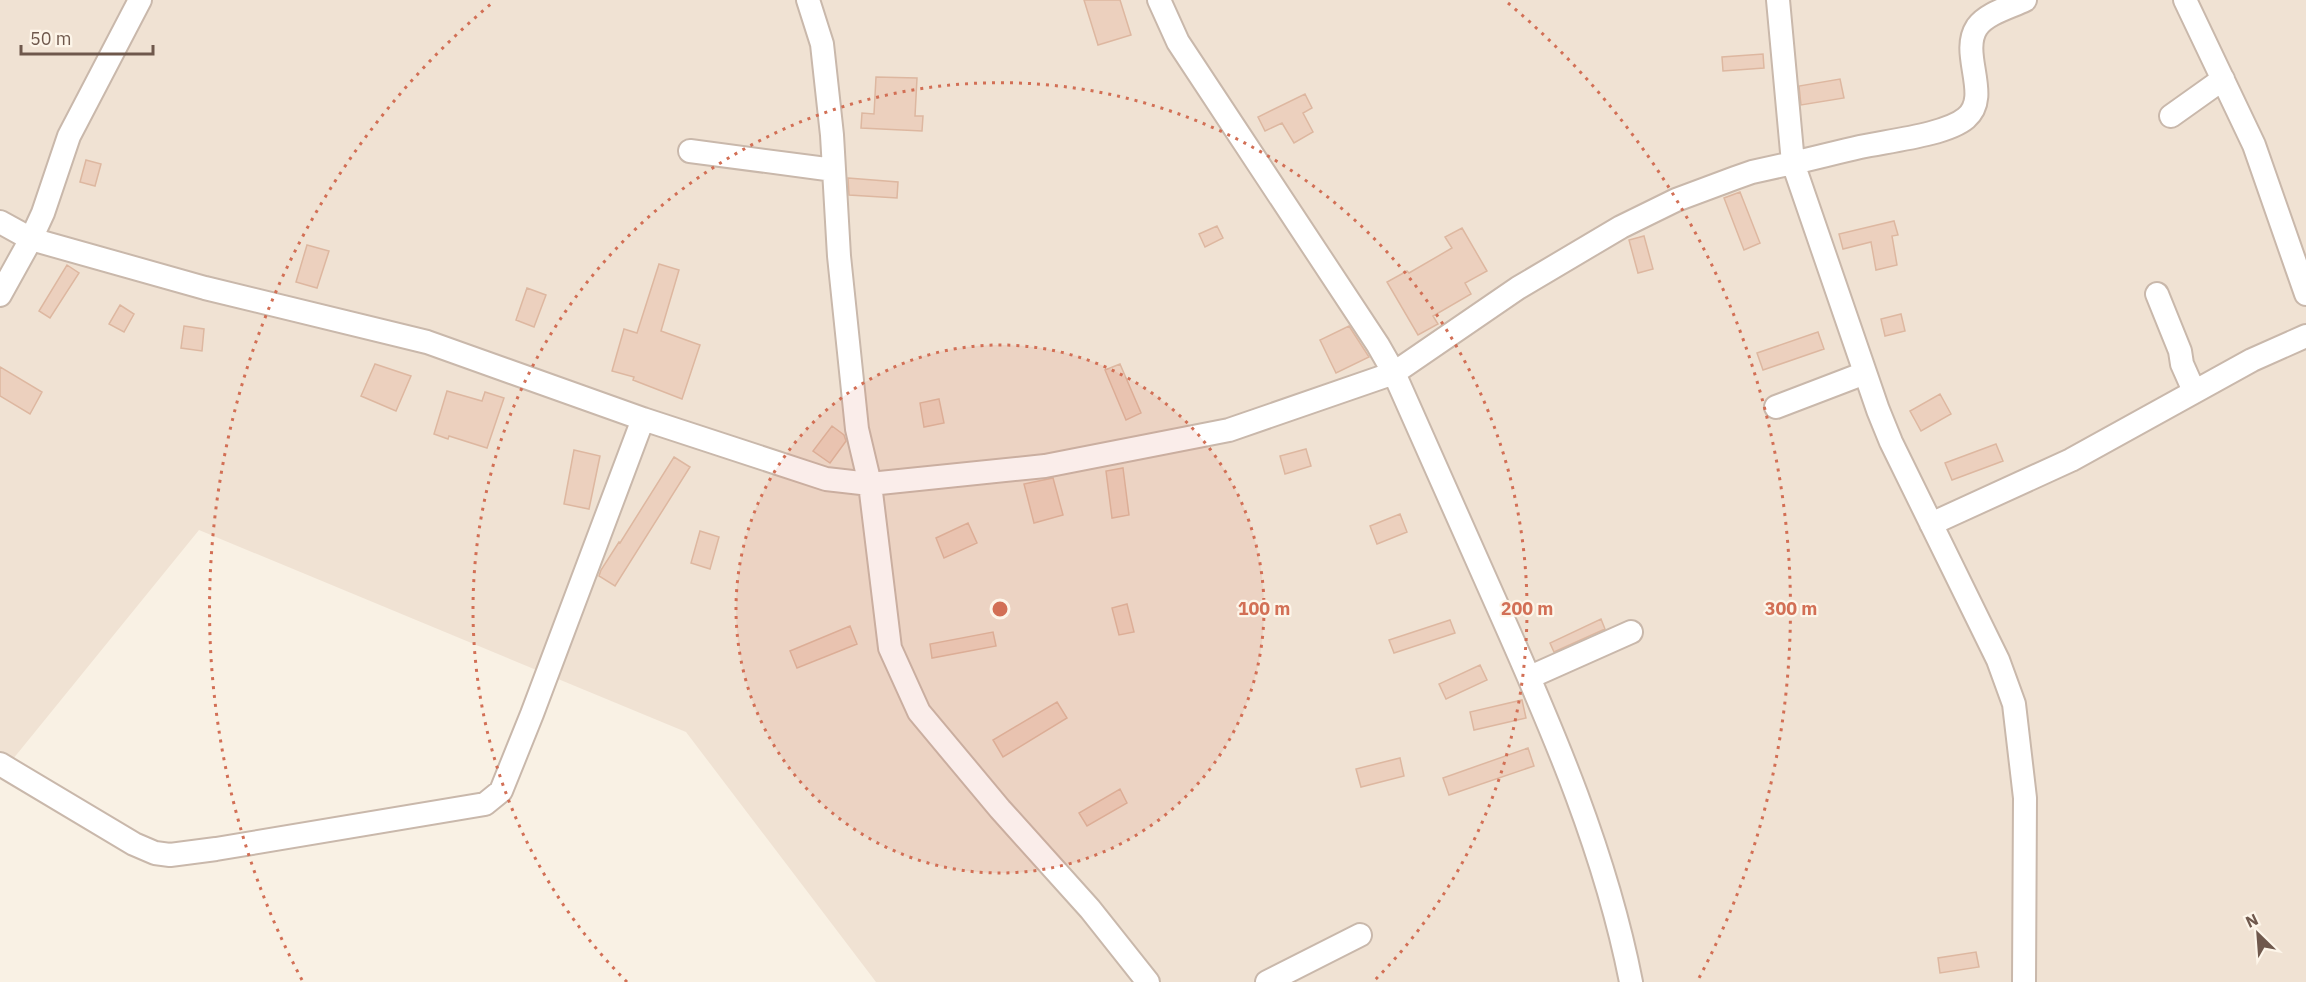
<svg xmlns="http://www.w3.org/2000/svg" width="2306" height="982" viewBox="0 0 2306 982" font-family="'IBM Plex Sans',sans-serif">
	<rect width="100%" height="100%" fill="#f9f1e4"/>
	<path fill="#f0e2d3" d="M0,0H2306V982H876L686,732L199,530L0,775Z"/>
	<path fill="#ecd0be" stroke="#ddb7a0" stroke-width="1.5" d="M1084,0H1120L1131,35L1098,45Z
		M1763,54L1764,68L1723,71L1722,57Z
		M876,77L917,78L915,116H923L922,131L861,128L862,113L874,114Z
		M1840,79L1844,98L1801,105L1799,86Z
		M1305,94L1312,108L1303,113L1313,132L1294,143L1282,123L1265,131L1258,117Z
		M86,160L101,164L95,186L80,182Z
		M848,178L898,182L897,198L849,195Z
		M1740,192L1760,243L1744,250L1724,198Z
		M1894,221L1898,235L1892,236L1897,265L1876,270L1871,242L1843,249L1839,234Z
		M1217,226L1223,238L1205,247L1199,234Z
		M1462,228L1487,271L1465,283L1471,294L1433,316L1438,324L1418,335L1387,282L1407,271L1409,273L1452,248L1445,237Z
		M1644,236L1653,269L1638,273L1629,240Z
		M307,245L329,251L317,288L296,282Z
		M659,264L679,270L661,331L700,345L682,399L633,380L634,377L612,371L624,329L637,333Z
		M67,265L79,273L50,318L39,311Z
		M527,288L546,295L534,327L516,320Z
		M120,305L134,314L124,332L109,324Z
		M1901,314L1905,331L1885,336L1881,319Z
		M184,326L204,329L202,351L181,348Z
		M1349,326L1369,357L1336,373L1320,340Z
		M1818,332L1824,349L1763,370L1757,353Z
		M375,364L411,376L396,411L361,396Z
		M1120,364L1141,413L1126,420L1105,370Z
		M0,367L42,392L30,414L0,396Z
		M447,391L482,401L485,392L504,398L487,448L449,436L448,439L434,434Z
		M1940,394L1951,414L1921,431L1910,411Z
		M939,399L944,423L924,427L920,403Z
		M832,426L844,435L846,441L830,463L813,451Z
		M1996,444L2003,461L1952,480L1945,463Z
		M1306,449L1311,466L1285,474L1280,456Z
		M574,450L600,456L589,509L564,504Z
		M674,457L690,467L615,586L599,576L601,570L619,542L620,543Z
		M1123,468L1129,515L1112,518L1106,471Z
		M1053,478L1063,515L1034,523L1024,484Z
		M1400,514L1407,532L1377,544L1370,526Z
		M968,523L977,543L944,558L936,538Z
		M700,531L719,537L710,569L691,563Z
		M1127,604L1134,632L1119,635L1112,608Z
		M1601,619L1605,629L1554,652L1550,643Z
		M1450,620L1455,633L1394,653L1389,640Z
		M850,626L857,644L797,668L790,651Z
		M993,632L996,646L932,658L930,644Z
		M1480,665L1487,680L1446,699L1439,684Z
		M1522,700L1526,718L1474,730L1470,712Z
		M1057,702L1067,718L1003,757L993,740Z
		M1528,748L1534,766L1449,795L1443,778Z
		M1400,758L1404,776L1361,787L1356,769Z
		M1120,789L1127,803L1087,826L1079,813Z
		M1976,952L1979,967L1940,973L1938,958Z"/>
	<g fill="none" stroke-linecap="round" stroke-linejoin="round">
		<defs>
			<path id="minor" d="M1159,0L1178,42L1378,345L1394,373C1430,454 1466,534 1501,614C1554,733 1606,854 1631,982
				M1778,0L1793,163C1815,158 1838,152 1860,147C1887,141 1946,135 1966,118C1992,96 1959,54 1977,27C1987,13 2011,7 2025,0
				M2185,0L2254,145L2306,294
				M2171,116L2223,79
				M690,151L834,170
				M0,222L31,239L43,213L69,136L140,0
				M2157,294L2180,351L2182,364L2194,391
				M0,295L31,239L205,288L427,342L643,419L826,479L870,484L857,429L839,256L832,135L822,44L808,0
				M1776,407L1865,373
				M1931,524L2071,460L2252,360L2306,336
				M1530,677L1631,632
				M0,764L134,844L155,853L170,855L216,849L485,804L501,791L532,714L643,419
				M1148,982L1090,909L1000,809L919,712L890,648L870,484L1045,466L1229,430L1394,373L1518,288L1621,227L1676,200L1735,178L1752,172L1793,163L1878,410L1891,442L1998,660L2014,704L2025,798L2024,982
				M1267,982L1360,935"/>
		</defs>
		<use href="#minor" stroke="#c9b8ab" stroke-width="26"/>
		<use href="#minor" stroke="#fff" stroke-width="22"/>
	</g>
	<circle cx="1000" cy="609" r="264" fill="#d26f55" fill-opacity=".12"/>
	<g fill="none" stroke="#d26f55" stroke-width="3" stroke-dasharray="3 6">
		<circle cx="1000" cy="609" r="264"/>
		<path d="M627 982A527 527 0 1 1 1373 982"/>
		<path d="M302 980A791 791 0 0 1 492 3M1508 3A791 791 0 0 1 1698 980"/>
	</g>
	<circle cx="1000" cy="609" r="9" fill="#d26f55" stroke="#fdf5e9" stroke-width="3"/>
	<g font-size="18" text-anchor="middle" font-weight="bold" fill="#d26f55" stroke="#fdf5e9" stroke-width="4.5" stroke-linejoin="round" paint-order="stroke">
		<text x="1264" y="615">100 m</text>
		<text x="1527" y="615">200 m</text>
		<text x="1791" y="615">300 m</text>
	</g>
	<g transform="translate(2258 934) rotate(335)" stroke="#fdf5e9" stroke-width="4.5" paint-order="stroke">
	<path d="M0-4.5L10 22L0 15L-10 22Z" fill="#6f584c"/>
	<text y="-9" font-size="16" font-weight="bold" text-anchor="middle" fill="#6f584c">N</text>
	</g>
	<path d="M21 45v9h132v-9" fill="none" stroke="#6f584c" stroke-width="3"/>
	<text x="30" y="45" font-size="18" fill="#6f584c" stroke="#fdf5e9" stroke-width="4.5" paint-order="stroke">50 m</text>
</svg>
